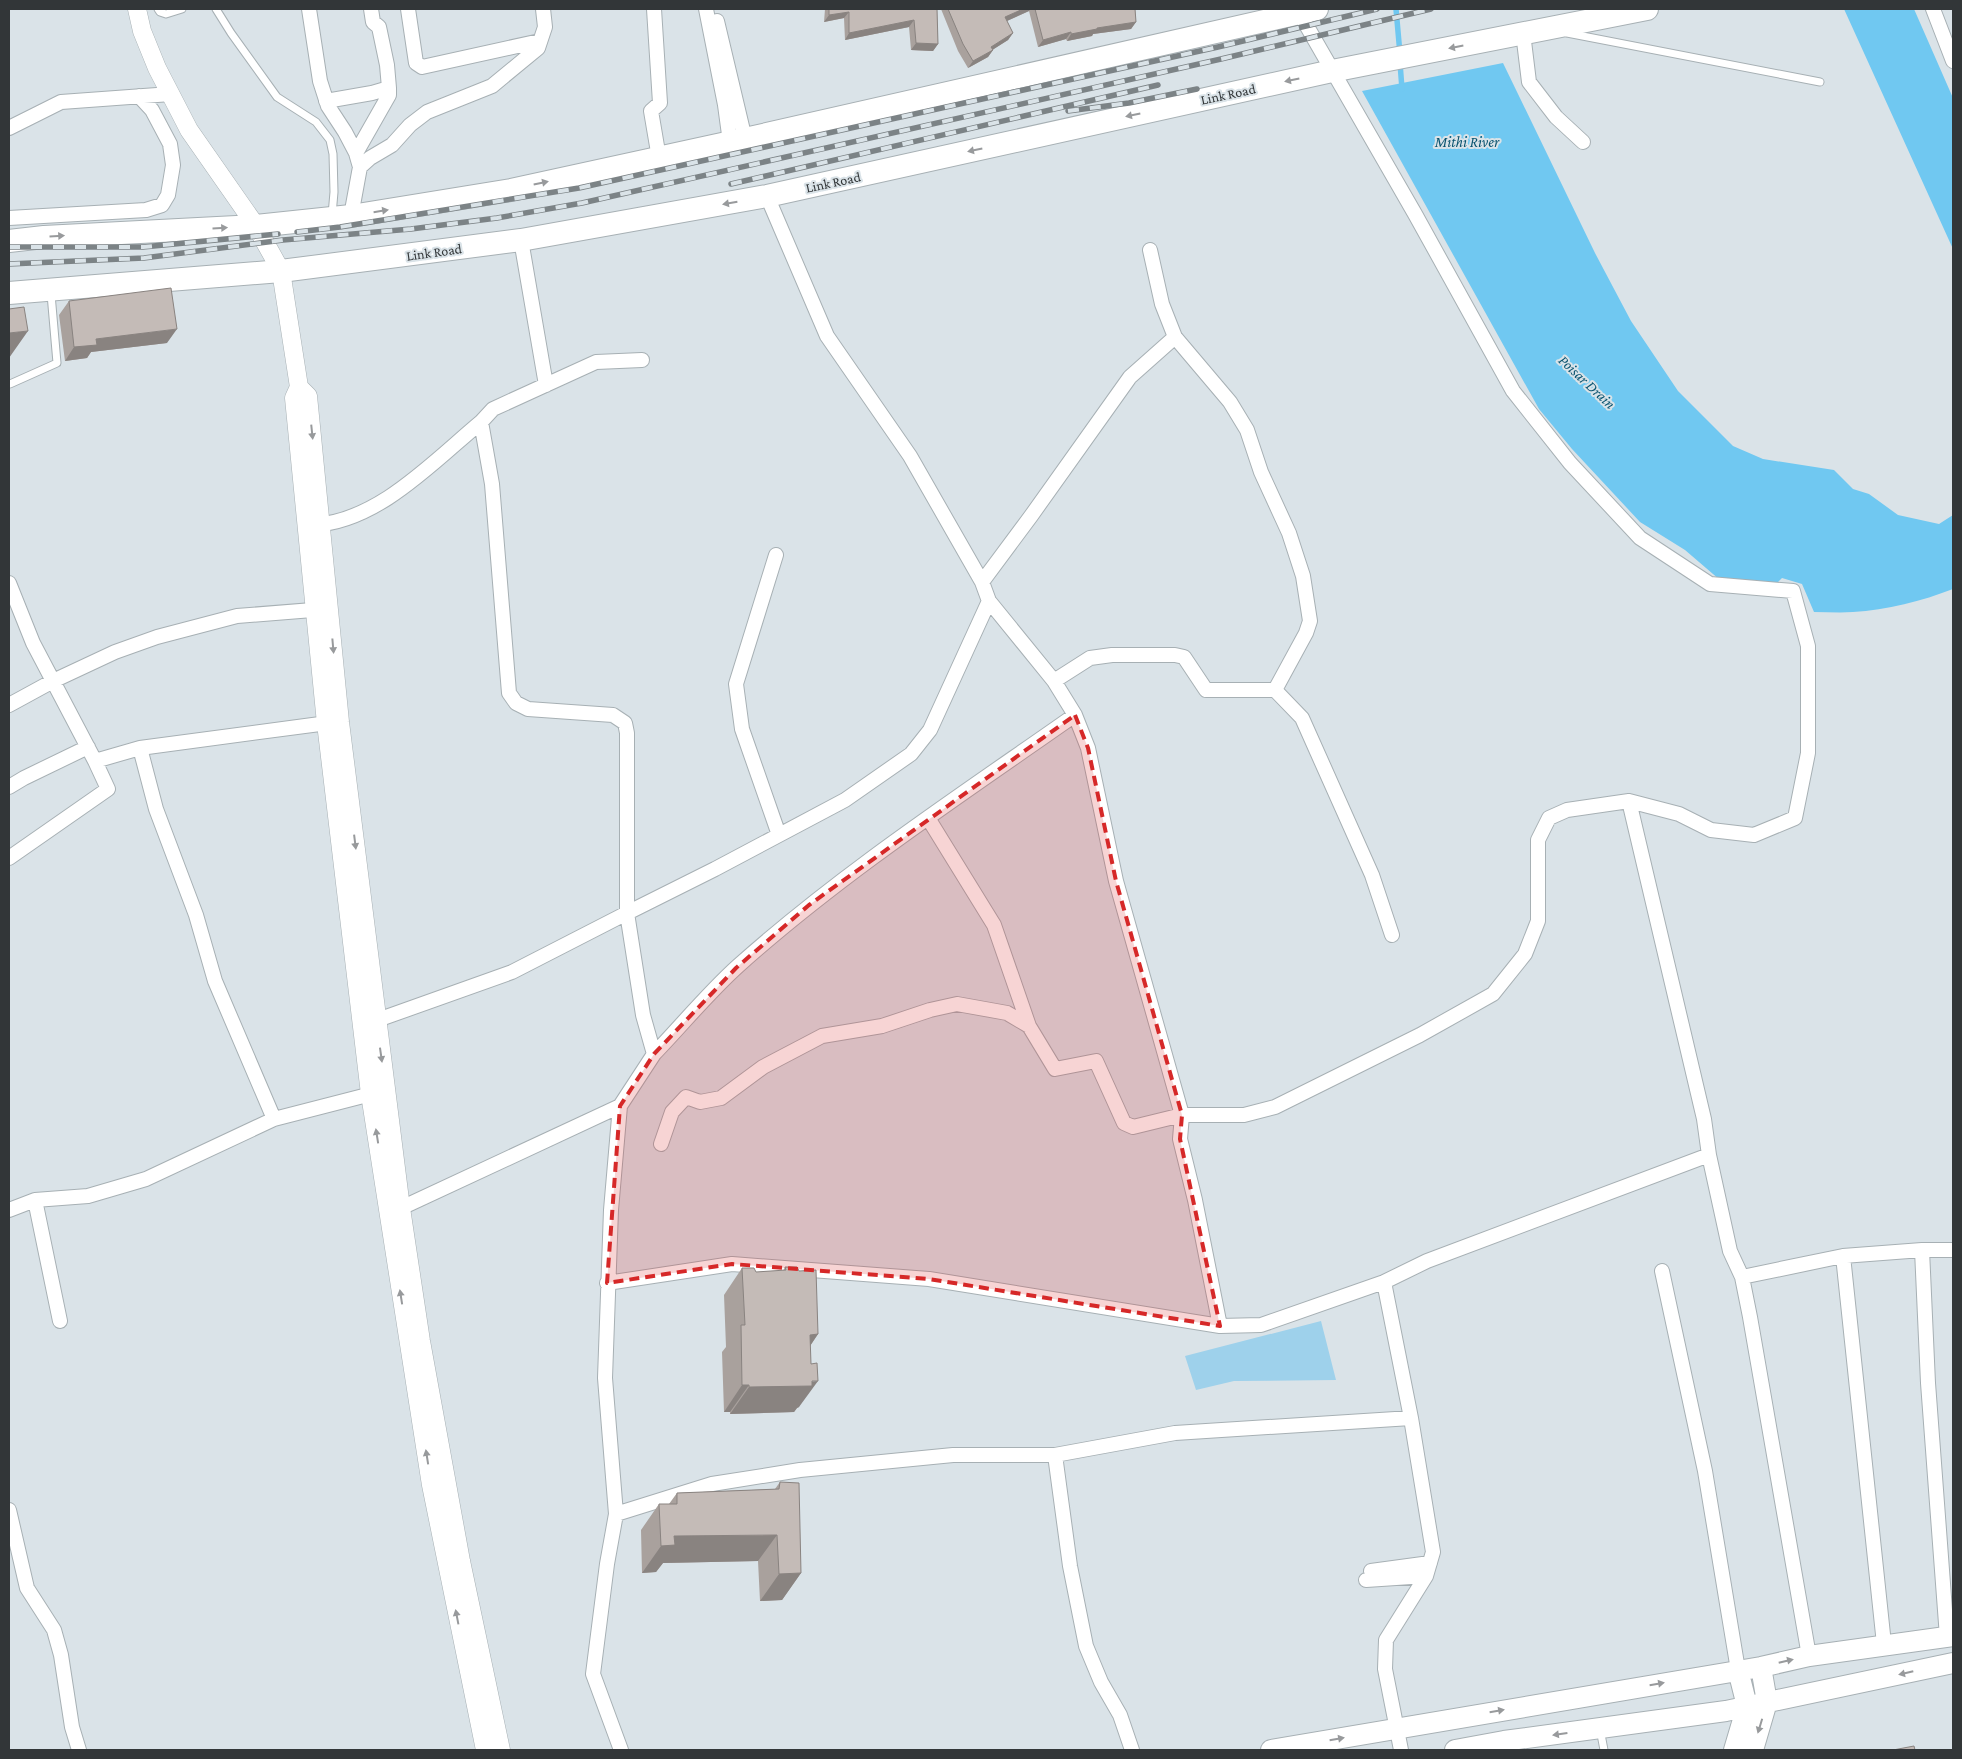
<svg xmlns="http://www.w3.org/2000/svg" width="1962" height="1759" viewBox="0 0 1962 1759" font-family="'Crimson Pro',serif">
	<rect width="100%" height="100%" fill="#dae3e8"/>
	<path fill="#9ed1eb" d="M1321,1321L1336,1380L1234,1381L1196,1390L1185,1356Z"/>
	<path fill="#70c8f1" d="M1844,9H1914L1953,98V249Z
		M1503,63L1595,253L1631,321L1678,391L1733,446L1763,459L1834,470L1853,489L1869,494L1898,515L1939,524L1953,515V589C1922,601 1887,610 1853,612C1840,613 1827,612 1814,612L1802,584L1782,578L1769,591L1720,580L1685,550L1640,522L1572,449L1539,409L1362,91Z"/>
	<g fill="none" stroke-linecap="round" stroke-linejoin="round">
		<path stroke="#70c8f1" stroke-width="5.5" d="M1396,9L1400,54
			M1400,63L1402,89"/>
		<defs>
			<path id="service" d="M158,9L160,12L166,14L182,9
				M216,9L231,33L277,97L316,122L330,140L333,154L334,192L332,215
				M1567,33L1820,82
				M10,384L57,363L51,294
				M1600,1729L1604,1750"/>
			<path id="minor" d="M309,9L320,81L328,106L345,132L356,153L360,167
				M408,9L416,63L422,67L540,41
				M654,9L660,103L651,111L659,158
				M706,9L725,105L730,142
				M1933,9L1953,61
				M717,21L745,139
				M1523,33L1529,82L1556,117L1583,142
				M326,101L372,93L389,88L387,65L379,27L373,22L371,9
				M9,128L61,102L171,94
				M356,153L389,95V88
				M767,196L827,336L910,456L982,582L989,601L1054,681L1075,715L1088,748L1116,881L1182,1115L1180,1139L1195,1200L1220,1326L1261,1325L1384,1282L1427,1261L1709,1155L1704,1119L1629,801
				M351,216L360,167L370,158L392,145L410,125L427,112L492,86L538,48L545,27L543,9
				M9,218L146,210L162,205L168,195L173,165L170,144L152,110L139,96
				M521,240L546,385
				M1150,250L1162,304L1175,337L1230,402L1247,430L1261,472L1289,533L1303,576L1310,621L1306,633L1275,690
				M642,360L596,362L493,409L481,422L492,484L509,693L516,703L528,709L613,715L625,723L627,733V913L715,869L845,800L911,754L930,730L989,601
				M312,525C377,523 434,461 481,422
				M776,555L736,684L742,729L779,835
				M982,582L1031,516L1130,377L1175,337
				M9,583L33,643L95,761L140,748
				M1054,681L1090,658L1112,655H1175L1184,657L1206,690H1275L1302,718L1372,875L1392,935
				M9,705L53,681L115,652L157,637L237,616L325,609
				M9,787L24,778L88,747
				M928,818L994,925L1029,1026
				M9,858L108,789L95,761
				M369,1023L512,972L627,913L643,1015L654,1054L620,1106
				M654,1054C682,1025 708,993 738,966C842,873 961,795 1075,715
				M274,1119L215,981L196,915L156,809L140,748L335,722
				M661,1144L672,1112L686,1097L700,1102L721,1098L763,1067L822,1036L882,1026L930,1010L957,1004L1007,1013L1029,1026L1055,1069L1096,1061L1124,1123L1133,1127L1182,1115H1244L1275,1107L1420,1035L1493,994L1525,954L1538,921V840L1549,818L1567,810L1629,801L1679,814L1711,830L1754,835L1795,818L1808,753V646L1793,591L1710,584L1640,538L1570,463L1513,391L1415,214L1297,9
				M1709,1155L1730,1251L1742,1277L1750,1317L1809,1656
				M35,1200L60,1321
				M401,1208L620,1106L611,1210L605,1378L616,1514L607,1564L593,1674L621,1750
				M9,1210L35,1200L88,1196L146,1179L274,1119L379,1092
				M1922,1250L1928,1383L1947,1637
				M1843,1256L1884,1644
				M1662,1271L1705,1471L1738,1670
				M1742,1277L1843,1256L1922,1250H1953
				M1384,1282L1411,1418
				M607,1283L732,1264L929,1279L1220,1326
				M1055,1455L1070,1566L1086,1646L1101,1682L1120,1715L1132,1750
				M9,1510L27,1588L54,1630L61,1655L72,1727L79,1750
				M616,1514L712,1484L800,1470L953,1455H1055L1175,1433L1411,1418L1433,1552L1426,1576L1386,1640L1385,1669L1401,1750
				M1371,1571L1430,1563
				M1366,1580L1426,1576"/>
			<path id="tertiary" d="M137,9L142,31L157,68L189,130L256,226L281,271L299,387L294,398L326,723L370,1094L431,1485L485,1750
				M299,387L308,396L340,722L401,1208L421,1341L461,1561L501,1750"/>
			<path id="secondary" d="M1271,1750L1761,1667L1809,1656L1953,1636
				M1455,1750L1504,1741L1726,1711L1953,1663
				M1734,1750L1747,1706L1738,1670
				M1753,1750L1767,1702L1761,1667"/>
			<path id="primary" d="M9,241L44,237L256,226L351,216L511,190L745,139L1317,9
				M9,293L281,271L521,240L767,196L1332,71L1647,9"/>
		</defs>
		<use href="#service" stroke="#a7b0b4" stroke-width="9"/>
		<use href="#minor" stroke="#a7b0b4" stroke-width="16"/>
		<use href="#tertiary" stroke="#a7b0b4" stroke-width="19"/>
		<use href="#secondary" stroke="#a7b0b4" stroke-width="22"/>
		<use href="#primary" stroke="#a7b0b4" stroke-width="24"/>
		<use href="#service" stroke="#fff" stroke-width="7"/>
		<use href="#minor" stroke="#fff" stroke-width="14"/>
		<use href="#tertiary" stroke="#fff" stroke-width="18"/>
		<use href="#secondary" stroke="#fff" stroke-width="20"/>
		<use href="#primary" stroke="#fff" stroke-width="22"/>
		<defs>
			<path id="rail" d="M1068,111L1129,103L1197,89
				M731,184L1158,85
				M297,232L340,227L579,188L1218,47L1377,9
				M9,247H143L278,234
				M9,264L144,258L283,240L411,229L497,218L582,203L1221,59L1431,9"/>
		</defs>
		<use href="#rail" stroke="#7c8386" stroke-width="5.5"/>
		<use href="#rail" stroke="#dae3e8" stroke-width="4" stroke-dasharray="11" stroke-linecap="butt"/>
	</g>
	<path fill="#a9a19d" d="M825,9H937L938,44L933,51L911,50L909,27L845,40L844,18L824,22Z
		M941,9H1135L1136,22L1131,29L1093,34L1092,36L1067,41L1066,39L1038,47L1029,11L1007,21L1013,33L1008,40L992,50H993L988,57L968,68L958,51Z
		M69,301L167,343L91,352L87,358L65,361L59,315Z
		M785,1267L818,1334L810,1346L799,1407L797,1408L794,1412L730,1414V1412H724L722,1352L726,1347L724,1295L742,1268L756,1272L783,1271Z
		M780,1482L801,1573L782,1600L760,1601L758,1561L663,1563L656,1572L642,1573L641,1530L659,1504H669L677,1493L775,1489Z"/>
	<path fill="#898380" d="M1023,9H1030L1029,11L1000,24L1005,17Z
		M849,12L844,18L824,22L829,15Z
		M914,20L909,27L845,40L849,33Z
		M1136,22L1131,29L1093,34L1092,36L1067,41L1071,34L1097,28Z
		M1071,32L1066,39L1038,47L1043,40Z
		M1013,33L1008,40L986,54L991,47Z
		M916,43L938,44L933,51L911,50Z
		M993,50L988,57L968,68L973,61Z
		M177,329L167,343L91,352L87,358L65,361L74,347L96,339Z
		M28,331L9,358V333Z
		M818,1334L800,1361L810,1335Z
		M818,1381L799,1407L797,1408L794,1412L730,1414L749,1387Z
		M742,1385H749L730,1412H724Z
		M777,1535L758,1561L663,1563L656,1572L642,1573L661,1546L674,1536Z
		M801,1573L782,1600L760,1601L779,1574Z"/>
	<path fill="#c4bbb7" stroke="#898380" d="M829,9H937L938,44L916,43L914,20L849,33V12L829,15Z
		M948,9H1023L1005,17L1013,33L991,47L993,50L973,61L963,44Z
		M1035,9H1135L1136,22L1097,28V29L1071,34V32L1043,40Z
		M171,288L177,329L96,339L97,345L74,347L69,301Z
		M24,307L28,331L9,333V309Z
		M785,1267H797L799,1271L816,1270L818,1334L810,1335L811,1364L817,1363L818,1381H812V1386L749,1387V1385H742L741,1325H745L742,1268H754L756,1272L786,1270Z
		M780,1482L799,1483L801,1573L779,1574L777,1535L674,1536L675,1545L661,1546L659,1504H677V1493L779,1489Z
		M1914,1746L1915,1750H1893Z"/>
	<defs><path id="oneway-solid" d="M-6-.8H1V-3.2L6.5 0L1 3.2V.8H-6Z" transform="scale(1.25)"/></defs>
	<g fill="#989a9c">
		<use href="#oneway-solid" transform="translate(1456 47) rotate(169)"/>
		<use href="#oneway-solid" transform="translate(1292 80) rotate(168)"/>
		<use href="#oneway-solid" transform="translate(1133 115) rotate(168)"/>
		<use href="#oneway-solid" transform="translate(975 150) rotate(168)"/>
		<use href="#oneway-solid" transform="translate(541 183) rotate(-12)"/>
		<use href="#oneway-solid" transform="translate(730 203) rotate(170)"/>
		<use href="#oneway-solid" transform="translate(381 211) rotate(-9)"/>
		<use href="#oneway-solid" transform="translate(220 228) rotate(-3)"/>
		<use href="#oneway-solid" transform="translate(57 236) rotate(-3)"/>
		<use href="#oneway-solid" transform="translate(312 432) rotate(84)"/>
		<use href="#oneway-solid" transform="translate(333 646) rotate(85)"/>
		<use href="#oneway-solid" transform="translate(355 842) rotate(83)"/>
		<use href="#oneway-solid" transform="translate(381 1055) rotate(82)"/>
		<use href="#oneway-solid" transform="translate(377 1136) rotate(-99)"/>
		<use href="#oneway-solid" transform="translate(401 1297) rotate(-99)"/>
		<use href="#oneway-solid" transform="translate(427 1457) rotate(-99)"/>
		<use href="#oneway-solid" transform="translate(457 1617) rotate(-101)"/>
		<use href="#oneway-solid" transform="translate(1786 1661) rotate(-13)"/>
		<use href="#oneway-solid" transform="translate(1906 1673) rotate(167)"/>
		<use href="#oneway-solid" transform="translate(1657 1684) rotate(-10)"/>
		<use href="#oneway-solid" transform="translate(1497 1711) rotate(-10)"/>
		<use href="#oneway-solid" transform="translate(1760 1726) rotate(107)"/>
		<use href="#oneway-solid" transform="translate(1560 1734) rotate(172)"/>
		<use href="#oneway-solid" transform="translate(1337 1739) rotate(-10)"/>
	</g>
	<path fill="#d62828" fill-opacity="0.2" stroke="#d62828" stroke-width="4" stroke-dasharray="10 6" stroke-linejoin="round" d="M1075,715L1088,748L1116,881L1182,1115L1180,1139L1220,1326L929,1279L732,1264L607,1283L620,1106L654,1054L736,968L809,905Z"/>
	<g text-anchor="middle" stroke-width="4" stroke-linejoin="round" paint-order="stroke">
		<g font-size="14" fill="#323638" stroke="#dae3e8">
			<text transform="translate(1228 94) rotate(-12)" y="5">Link Road</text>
			<text transform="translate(833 182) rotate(-12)" y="5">Link Road</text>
			<text transform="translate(434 252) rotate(-8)" y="5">Link Road</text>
		</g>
		<g font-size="15" font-style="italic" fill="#09536f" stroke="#dae3e8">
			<text x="1467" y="147">Mithi River</text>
			<text transform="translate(1587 382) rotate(43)" y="5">Poisar Drain</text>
		</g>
	</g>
	<rect width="1962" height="1759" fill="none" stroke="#323638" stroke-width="20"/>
</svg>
